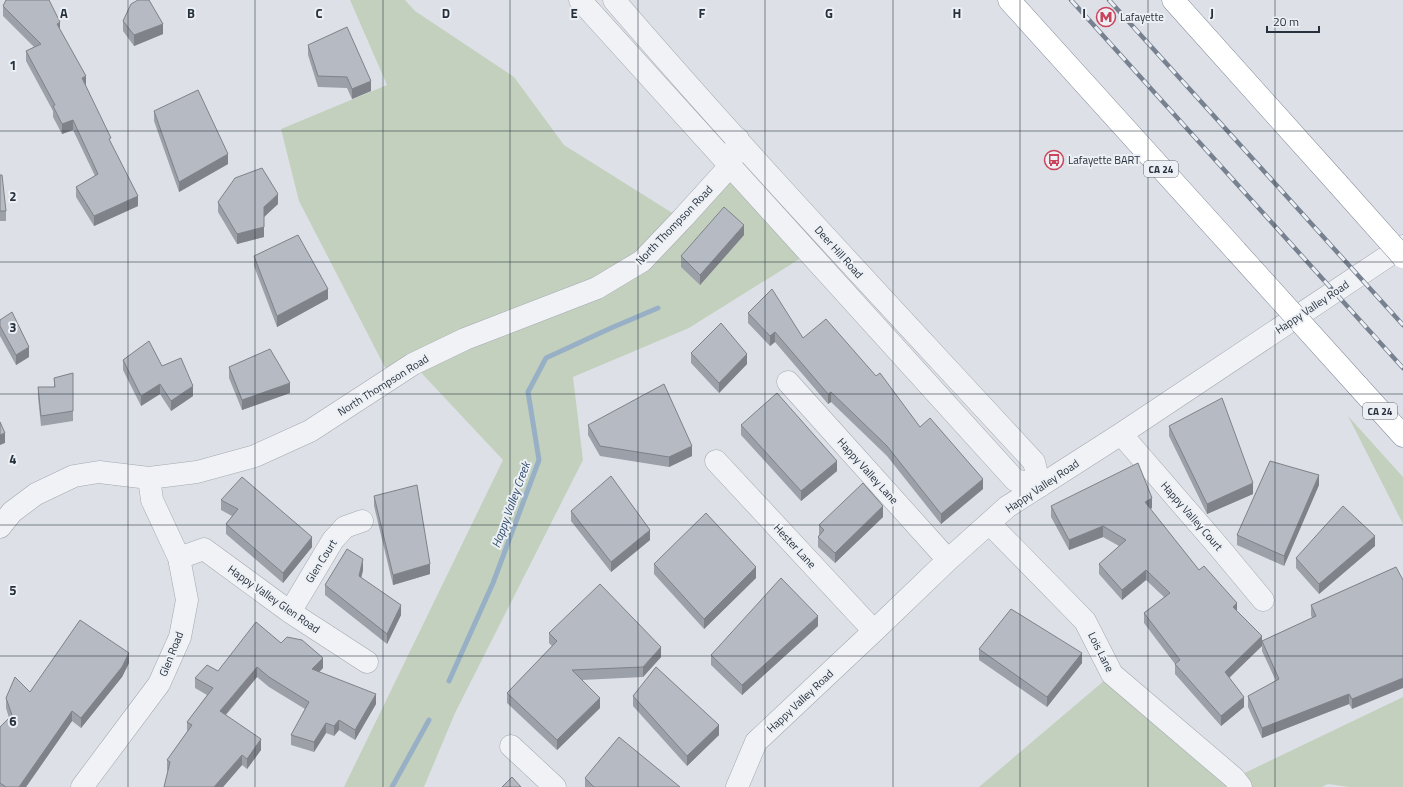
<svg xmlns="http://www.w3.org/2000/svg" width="1403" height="787" viewBox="0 0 1403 787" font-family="'Titillium Web',sans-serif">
	<rect width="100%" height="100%" fill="#dde1e7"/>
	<path fill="#c3d0be" d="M350,0H405L415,11L514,77L564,145L682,219L730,166L809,253L689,328L573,377L583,460L455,713L424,787H344L503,460L413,364L391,379L299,201L281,129L387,85Z
		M1348,416L1403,477V524Z
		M1112,674L1234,778L1403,697V787H1349L1328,784L1322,787H979Z"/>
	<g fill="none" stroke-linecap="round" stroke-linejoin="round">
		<path stroke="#98b0c6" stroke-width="5" d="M449,681L493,583L539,460L528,392L546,358L611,328L658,308
			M392,787L429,720"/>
		<defs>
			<path id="minor" d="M580,0L1015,480L1040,486
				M614,0C750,158 893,309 1034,462L1040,486
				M788,382L948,560
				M1121,434L1218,546L1263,600
				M716,461L874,631
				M989,523L1085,621L1112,674L1234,778L1241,787
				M0,527L12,512L36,494L74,476L99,472L149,478L197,472L255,456L310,431L413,364L465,339L597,288L642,261L682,219L730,166L738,139
				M179,558L204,549L290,612L367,662
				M290,612L333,540L345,527L362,521
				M511,746L555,787
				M82,787L159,684L180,637L187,600L179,558L152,500L149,478
				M737,787L756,742L874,631L948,560L1007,507L1121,434L1403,246"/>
			<path id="highway" d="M1009,0L1236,251
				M1173,0L1338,184
				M1357,385L1403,436"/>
		</defs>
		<use href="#minor" stroke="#a3a8b1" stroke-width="23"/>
		<use href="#highway" stroke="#858f9d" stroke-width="23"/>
		<use href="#minor" stroke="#f0f2f5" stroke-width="22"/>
		<use href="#highway" stroke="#fff" stroke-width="22"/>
		<defs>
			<path id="rail" d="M1071,0L1403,368
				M1109,0L1403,325"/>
		</defs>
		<use href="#rail" stroke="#778190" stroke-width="4.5"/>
		<use href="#rail" stroke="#ecf0f4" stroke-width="3" stroke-dasharray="9" stroke-linecap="butt"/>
		<defs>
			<path id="highway-bridge" d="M1338,184L1403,257
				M1236,251L1357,385"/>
		</defs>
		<use href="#highway-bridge" stroke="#858f9d" stroke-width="23" stroke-linecap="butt"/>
		<use href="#highway-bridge" stroke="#fff" stroke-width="22"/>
	</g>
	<path fill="#9ca0a8" d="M3,6L60,29L86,86L138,206L94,226L76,197V187L95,176L73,130L62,134L53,117V111L26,61V51L34,47L3,16Z
		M123,21L163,34L134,46L123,31Z
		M308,45L371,91L352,99L347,88L318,87L308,55Z
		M154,111L228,164L179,192L154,121Z
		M0,175L6,211V221H0Z
		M218,202L278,204L264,217V237L237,244L218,212Z
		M744,235L700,285L681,267V256Z
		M254,256L328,299L277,327L254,266Z
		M748,313L803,338L920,427L983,489L941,524L887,456L831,402L828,404L775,342L770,346L748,323Z
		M0,320L29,357L16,365L0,336Z
		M691,353L747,364L719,393L691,363Z
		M123,360L162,366L193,396L171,411L160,394L141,406L123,370Z
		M229,367L290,393L242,410L229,378Z
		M73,373V421L41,426L38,397V387H54V378Z
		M588,425L692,456L669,467L600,456L588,435Z
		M741,425L837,471L801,501L741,435Z
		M1169,426L1253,494L1207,514L1169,436Z
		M1319,485L1284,566L1237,545V535Z
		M374,496L430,574L393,585L374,506Z
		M221,500L312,547L283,583L226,534V524L232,516L221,510Z
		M1051,506L1152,508L1150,509L1199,570L1237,611L1262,641L1312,618L1311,615V605L1396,567L1352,709L1349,704L1262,738L1248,707V696L1276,681L1262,651V646L1229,677L1244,707L1221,726L1175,674V664L1144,623V613L1164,597L1146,580L1122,600L1099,574V564L1119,546L1103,537L1069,550L1051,517Z
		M571,511L650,540L611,572L571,521Z
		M883,517L835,563L818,547V537L819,535V525Z
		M1375,546L1319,594L1296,568V558Z
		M654,564L756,578L704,629L654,574Z
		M363,570L361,578L401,615L387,644L325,595V585Z
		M818,626L742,695L711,665V655Z
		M549,633L661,657L643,677L582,680L600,708L557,750L507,703V693L552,646L549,643Z
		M281,643L323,668L319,672L376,704L355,740L339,730L334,736L326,733L314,752L291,745V735L305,709L269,687L257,677L226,715L261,750L247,769L242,765L223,787H164L168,771L167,770V760L187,732V722L207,695L195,688V678L218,671Z
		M979,649L1082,663L1047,707L979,660Z
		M129,663L122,677L81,728L72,721L26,787H0V727L9,718L6,708V698L30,692Z
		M633,696L719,735L687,766L633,706Z
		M585,778L680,787H585Z"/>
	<path fill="#7f8288" d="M60,22V32L57,24Z
		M163,24V34L134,46V35Z
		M86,76V86L82,78Z
		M371,81V91L352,99V89Z
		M73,120V130L62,134V124Z
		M228,154V164L179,192V182Z
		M278,194V204L264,217V207Z
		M138,196V206L94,226V216Z
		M744,225V235L700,285V275Z
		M264,227V237L237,244V234Z
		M328,289V299L277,327V316Z
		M775,332V342L770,346V336Z
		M29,347V357L16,365V355Z
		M747,354V364L719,393V383Z
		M290,383V393L242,410V400Z
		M160,384V394L141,406V396Z
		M193,386V396L171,411V401Z
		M831,392V402L828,404V394Z
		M5,433V443L0,445V435Z
		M692,446V456L669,467V457Z
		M837,461V471L801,501V491Z
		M1319,475V485L1284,566V556Z
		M983,479V489L941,524V514Z
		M1253,483V494L1207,514V504Z
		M1152,498V508L1145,512V502Z
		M883,506V517L835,563V553Z
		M1103,526V537L1069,550V540Z
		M650,530V540L611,572V562Z
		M1375,536V546L1319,594V584Z
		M312,537V547L283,583V573Z
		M363,559V570L359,587V576Z
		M430,564V574L393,585V575Z
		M756,567V578L704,629V619Z
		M1146,570V580L1122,600V590Z
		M1237,603V614L1233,607Z
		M401,605V615L387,644V634Z
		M818,616V626L742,695V685Z
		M1262,636V646L1225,682V672Z
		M661,647V657L643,677V667Z
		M129,653V663L122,677L81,728V718Z
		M1082,653V663L1047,707V697Z
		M323,658V668L312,679V669Z
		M257,667V677L220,721V711Z
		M1403,678V688L1352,709V699Z
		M376,694V704L355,740V730Z
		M1349,694V704L1262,738V728Z
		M1244,697V707L1221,726V716Z
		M600,698V708L557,750V740Z
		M72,711V721L26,787H19Z
		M339,720V730L334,736V726Z
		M326,723V733L314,752V742Z
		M719,725V735L687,766V756Z
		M261,739V750L247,769V759Z
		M242,755V765L223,787H214Z"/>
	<path fill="#b5bac3" stroke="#7f8288" d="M6,0H49L60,22L57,24L86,76L82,78L111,138L109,139L138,196L94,216L76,187L98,174L73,120L62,124L53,106L55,105L26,51L41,44L3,6Z
		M138,0H149L163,24L134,35L123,21L131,4Z
		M347,27L371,81L352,89L347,77L318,76L308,45Z
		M198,90L228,154L179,182L154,111Z
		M262,168L278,194L264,207V227L237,234L218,202L235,178Z
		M0,175H2L6,211H0Z
		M724,207L744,225L700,275L681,256Z
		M298,235L328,289L277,316L254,256Z
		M772,289L803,338L826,319L876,376L880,373L920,427L930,418L983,479L941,514L887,446L831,392L828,394L775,332L770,336L748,313Z
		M12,312L29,347L16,355L0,326V320Z
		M721,323L747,354L719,383L691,353Z
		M149,341L162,366L181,358L193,386L171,401L160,384L141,396L123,360Z
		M270,349L290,383L242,400L229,367Z
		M73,373V411L41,416L38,387H55L54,378Z
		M664,384L692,446L669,457L600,446L588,425Z
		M777,393L837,461L801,491L741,425Z
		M1222,398L1253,483L1207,504L1169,426Z
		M0,422L5,433L0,435Z
		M1270,461L1319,475L1284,556L1237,535Z
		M1138,463L1152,498L1145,502L1199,570L1204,566L1237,603L1233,607L1262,636L1225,672L1244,697L1221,716L1175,664L1180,660L1144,613L1170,593L1146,570L1122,590L1099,564L1126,540L1103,526L1069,540L1051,506Z
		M611,476L650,530L611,562L571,511Z
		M242,477L312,537L283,573L226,524L238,509L221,500Z
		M863,483L883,506L835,553L818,537L824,530L819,525Z
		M417,485L430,564L393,575L374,496Z
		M1343,506L1375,536L1319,584L1296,558Z
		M706,513L756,567L704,619L654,564Z
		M347,549L363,559L359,576L401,605L387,634L325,585Z
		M1396,567L1403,580V678L1352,699L1349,694L1262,728L1248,696L1279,679L1262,641L1316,616L1311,605Z
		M781,578L818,616L742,685L711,655Z
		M600,584L661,647L643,667L572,670L600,698L557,740L507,693L557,641L549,633Z
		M1011,609L1082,653L1047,697L979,649Z
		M80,620L129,653L122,667L81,718L72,711L19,787H6L0,783V727L12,715L6,698L15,677L30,692Z
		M256,622L281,643L287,637L302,640L323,658L312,669L376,694L355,730L339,720L334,726L326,723L314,742L291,735L309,702L269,677L257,667L220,711L261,739L247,759L242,755L214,787H164L170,762L167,760L192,725L187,722L213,688L195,678L207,665L218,671Z
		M656,667L719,725L687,756L633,696Z
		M619,737L680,787H594L585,778Z
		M512,777L521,787H502Z"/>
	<path fill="none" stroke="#27303d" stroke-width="1" stroke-opacity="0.55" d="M128,0V787M255,0V787M383,0V787M510,0V787M638,0V787M765,0V787M893,0V787M1020,0V787M1148,0V787M1275,0V787M0,131H1403M0,262H1403M0,394H1403M0,525H1403M0,656H1403"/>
	<defs>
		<symbol id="metro-ring" viewBox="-11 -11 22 22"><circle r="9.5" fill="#ecf0f4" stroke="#ca445c" stroke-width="1.5"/><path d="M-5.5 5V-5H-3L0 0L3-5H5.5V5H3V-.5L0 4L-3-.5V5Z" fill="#ca445c"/></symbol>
		<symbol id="bus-ring" viewBox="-11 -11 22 22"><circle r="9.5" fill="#ecf0f4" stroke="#ca445c" stroke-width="1.5"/><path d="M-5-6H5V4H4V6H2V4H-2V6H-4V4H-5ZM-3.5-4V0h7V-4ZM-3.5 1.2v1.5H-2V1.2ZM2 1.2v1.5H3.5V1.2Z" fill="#ca445c"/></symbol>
	</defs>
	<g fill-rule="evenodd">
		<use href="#metro-ring" x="1095" y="6" width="22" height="22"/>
		<use href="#bus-ring" x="1043" y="149" width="22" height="22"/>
	</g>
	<g text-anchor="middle" stroke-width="4" stroke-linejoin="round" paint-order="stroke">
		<g fill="#ecf0f4" stroke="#626a74" stroke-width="1">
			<rect x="1144" y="161" width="34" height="16" rx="3"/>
			<rect x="1363" y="403" width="34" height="16" rx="3"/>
		</g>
		<g font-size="10" font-weight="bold" fill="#27303d">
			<text x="1161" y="173">CA 24</text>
			<text x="1380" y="415">CA 24</text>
		</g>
		<g font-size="11" fill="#27303d" stroke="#ecf0f4" text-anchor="start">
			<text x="1120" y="21">Lafayette</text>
			<text x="1068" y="164">Lafayette BART</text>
		</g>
		<g font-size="11" fill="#27303d" stroke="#ecf0f4">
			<text transform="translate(674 225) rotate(-46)" y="4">North Thompson Road</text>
			<text transform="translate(839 252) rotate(48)" y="4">Deer Hill Road</text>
			<text transform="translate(1312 307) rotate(-34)" y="4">Happy Valley Road</text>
			<text transform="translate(383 385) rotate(-32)" y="4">North Thompson Road</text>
			<text transform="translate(868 471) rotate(48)" y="4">Happy Valley Lane</text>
			<text transform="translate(1042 486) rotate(-34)" y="4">Happy Valley Road</text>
			<text transform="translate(1192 516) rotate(49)" y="4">Happy Valley Court</text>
			<text transform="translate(795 546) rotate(47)" y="4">Hester Lane</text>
			<text transform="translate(321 561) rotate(-58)" y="4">Glen Court</text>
			<text transform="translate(274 599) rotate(35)" y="4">Happy Valley Glen Road</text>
			<text transform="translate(1101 652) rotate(63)" y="4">Lois Lane</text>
			<text transform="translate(171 654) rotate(-68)" y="4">Glen Road</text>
			<text transform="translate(800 701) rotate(-43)" y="4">Happy Valley Road</text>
		</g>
		<g font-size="12" font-style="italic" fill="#324f6f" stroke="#ecf0f4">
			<text transform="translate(511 505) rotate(-70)" y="4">Happy Valley Creek</text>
		</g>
	</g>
	<g font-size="13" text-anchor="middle" font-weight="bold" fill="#27303d" stroke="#ecf0f4" stroke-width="4" stroke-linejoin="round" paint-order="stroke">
		<text x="64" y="18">A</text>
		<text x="191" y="18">B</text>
		<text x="319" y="18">C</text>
		<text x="446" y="18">D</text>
		<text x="574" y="18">E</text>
		<text x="702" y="18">F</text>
		<text x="829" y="18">G</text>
		<text x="957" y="18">H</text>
		<text x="1084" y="18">I</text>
		<text x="1212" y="18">J</text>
		<text x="13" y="70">1</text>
		<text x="13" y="201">2</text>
		<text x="13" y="332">3</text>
		<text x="13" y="464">4</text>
		<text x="13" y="595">5</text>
		<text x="13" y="726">6</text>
	</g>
	<path d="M1267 26v6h52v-6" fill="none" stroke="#27303d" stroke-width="2"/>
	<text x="1273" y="26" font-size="12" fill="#27303d" stroke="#ecf0f4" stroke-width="3" paint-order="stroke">20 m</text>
</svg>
